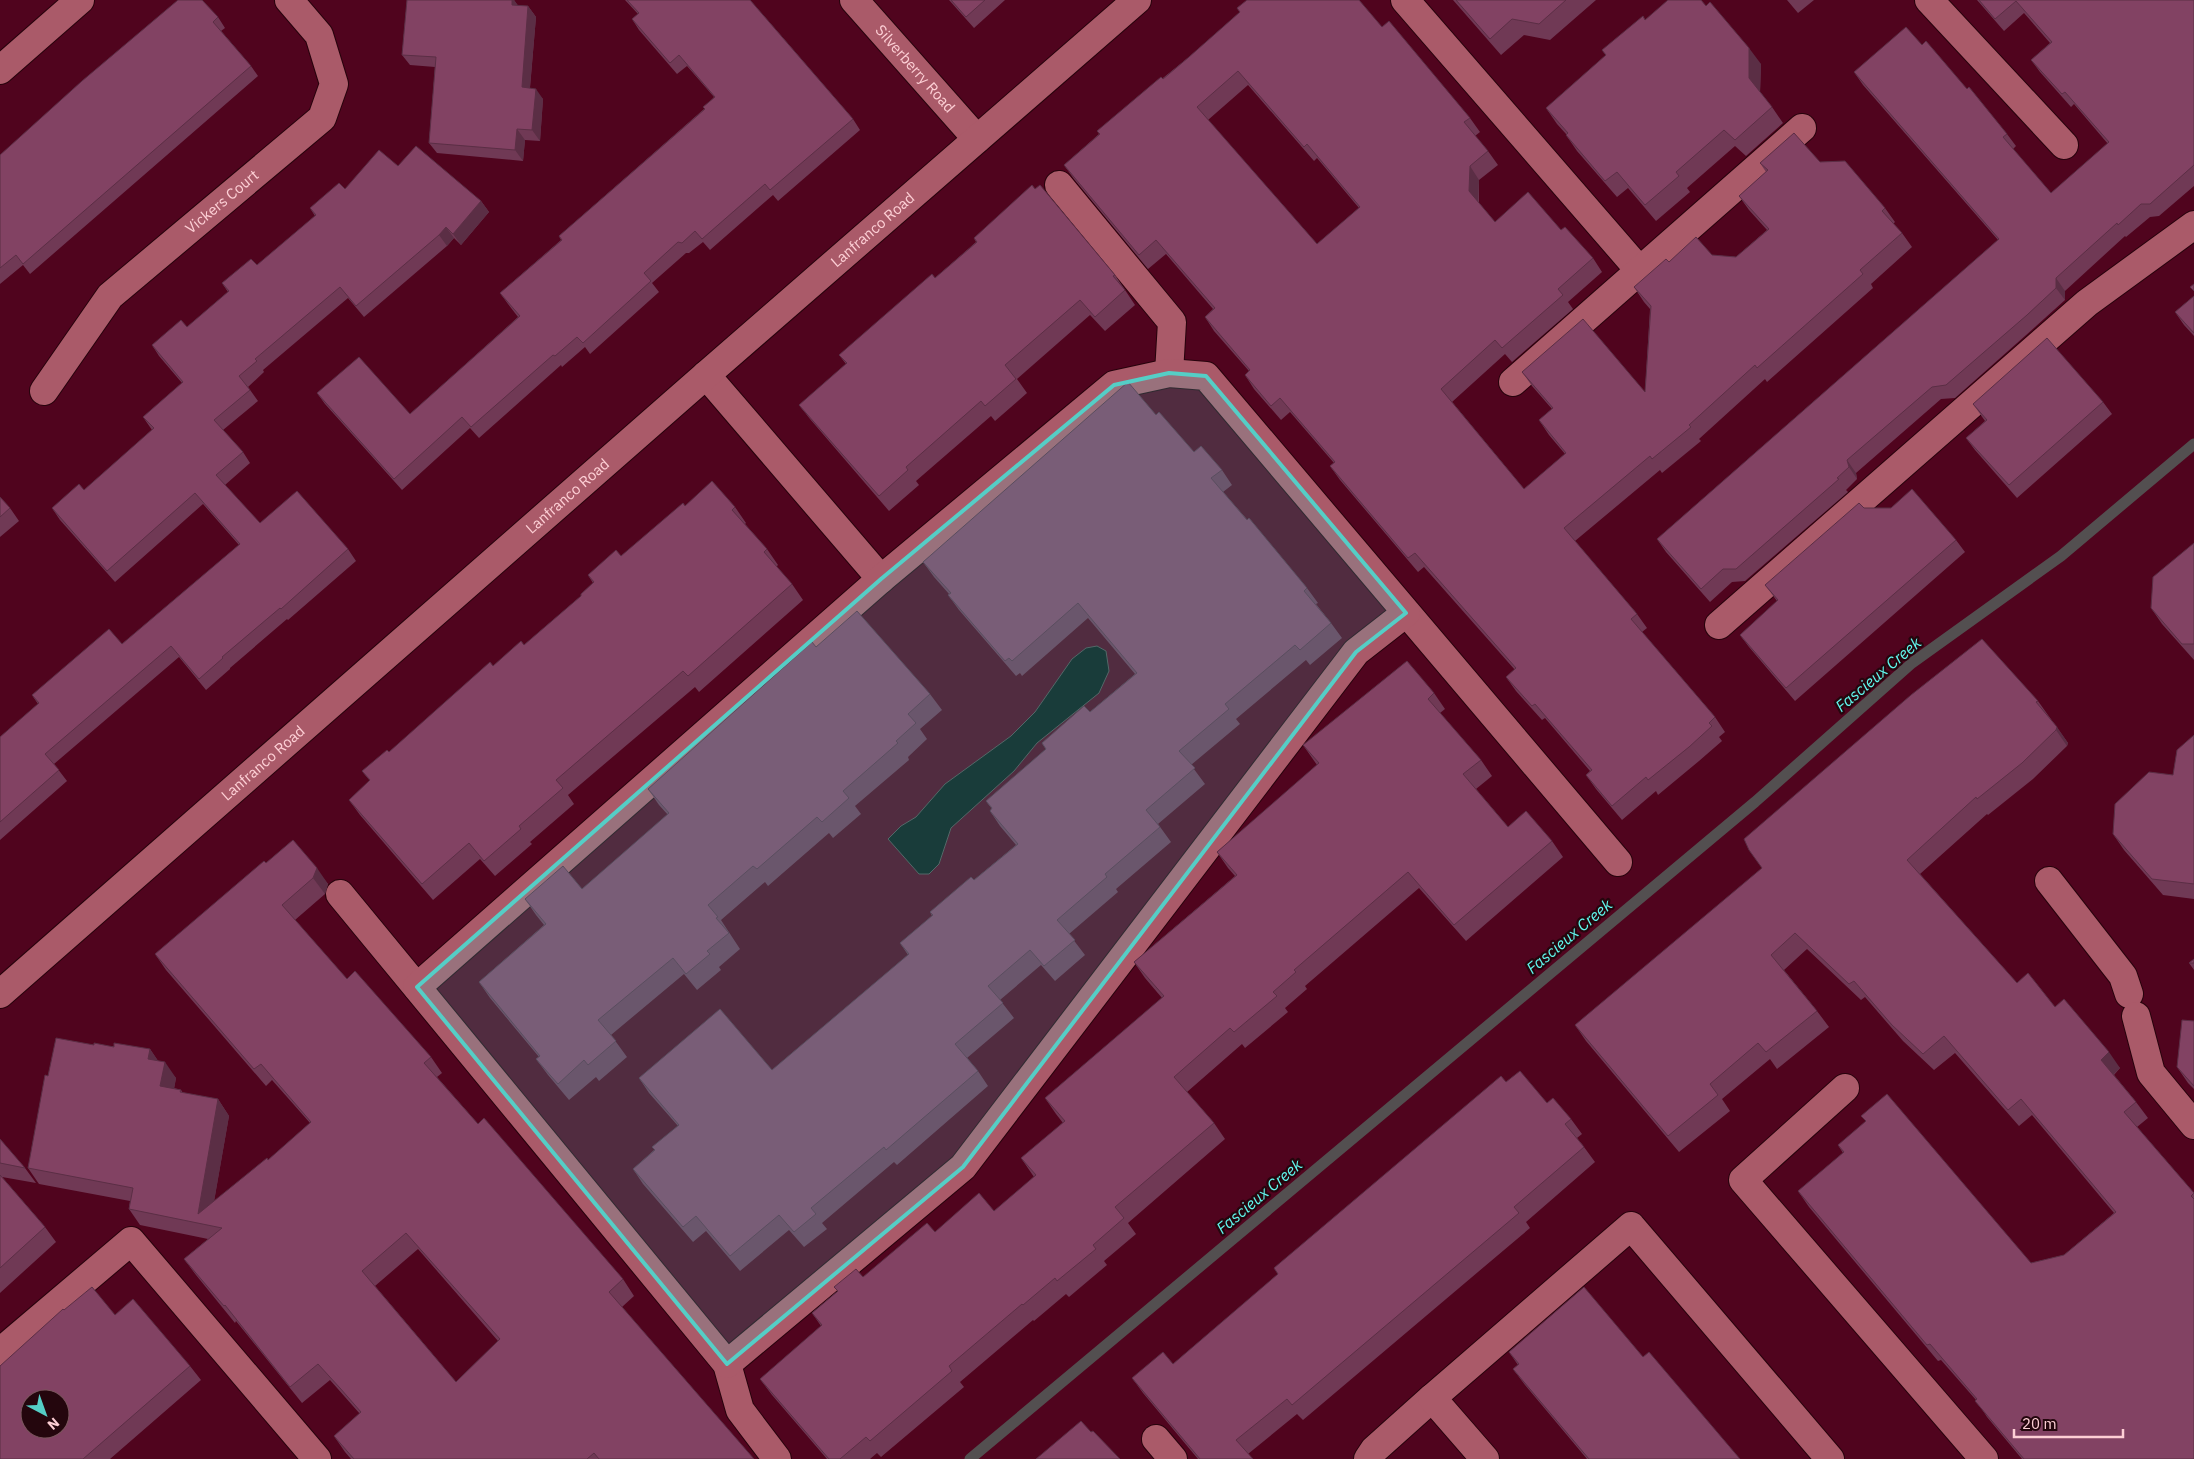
<svg xmlns="http://www.w3.org/2000/svg" width="2194" height="1459" viewBox="0 0 2194 1459" font-family="'IBM Plex Sans',sans-serif">
	<rect width="100%" height="100%" fill="#50041e"/>
	<path fill="#0a1817" stroke="#534f50" d="M1097,646L1106,651L1109,671L1099,693L1037,743L1014,771L951,828L939,864L929,874H919L888,839L901,826L916,817L945,784L1011,736L1035,712L1072,659L1086,648Z"/>
	<g fill="none" stroke-linecap="round" stroke-linejoin="round">
		<path stroke="#534f50" stroke-width="11" d="M970,1459L1755,802L1912,663L2061,556L2194,444"/>
		<defs>
			<g id="minor">
				<path id="s1" d="M854,0L977,139"/>
				<path d="M1405,0L1641,272"/>
				<path d="M1929,0L2064,145"/>
				<path d="M0,70L80,0"/>
				<path d="M1059,185L1172,322L1169,373"/>
				<path d="M706,375L881,579"/>
				<path d="M1513,382L1802,128"/>
				<path id="s2" d="M44,391L110,296L322,118L334,84L319,35L289,0"/>
				<path d="M1719,625L2087,303L2194,225"/>
				<path d="M2049,881L2123,976L2129,994"/>
				<path d="M340,894L727,1364L740,1410L777,1459"/>
				<path d="M417,987L881,579L1114,385L1169,373L1206,376L1618,862"/>
				<path id="s3" d="M0,994L706,375L1137,0"/>
				<path d="M2136,1016L2151,1073L2194,1125"/>
				<path d="M1845,1088L1743,1180L1984,1459"/>
				<path d="M0,1352L131,1241L317,1459"/>
				<path d="M727,1364L963,1167L1356,652L1406,613"/>
				<path d="M1156,1439L1173,1459"/>
				<path d="M1368,1459L1374,1450L1432,1398"/>
				<path d="M1485,1459L1432,1398L1631,1226L1830,1459"/>
			</g>
		</defs>
		<use href="#minor" stroke="#27030c" stroke-width="30"/>
		<use href="#minor" stroke="#aa5a69" stroke-width="28"/>
	</g>
	<path fill="#703955" fill-rule="evenodd" d="M407,0H514L518,6H528L536,17L530,88L543,99L540,141L525,140L523,161L437,153L429,143L435,67L410,65L402,55Z
		M625,0H750L853,119L860,130L778,201L773,195L710,250L703,242L689,253H686L652,283L659,292L590,354L585,347L562,367L561,365L479,438L470,428L402,490L325,404L317,393L410,414L518,317L508,304L500,293L561,240L559,236L704,109L714,97L687,66L677,74L639,30L632,19L638,14Z
		M949,0H1005L974,28Z
		M1453,0H1596L1550,40L1524,35L1501,55Z
		M1787,0H1814L1798,13Z
		M1977,0H2194V186L2159,216L2150,217L2126,237L2125,236L2065,291V300L2035,327L1955,398L1941,399L1856,473L1857,479L1846,490L1848,492L1745,581L1732,582L1710,602L1666,552L1657,539L1998,240L1863,85L1854,72L1922,45L2007,134L2016,146L2013,149L2051,193L2108,144L2074,104L2071,107L2040,72L2031,60L2050,43L2024,13L2004,31Z
		M1237,8L1382,27L1470,118L1480,132L1475,136L1488,151L1498,165L1479,180V203L1495,222L1561,230L1593,258L1602,272L1568,302L1573,309L1512,362L1505,354L1452,402L1524,489L1565,454L1549,435L1539,420L1552,409L1532,386L1522,372L1645,392L1650,309L1644,302L1634,287L1669,262L1712,255L1736,257L1767,230L1749,210L1739,196L1766,172L1760,163L1820,162L1885,208L1895,222L1893,224L1902,233L1912,247L1871,284L1873,288L1767,382L1765,379L1699,439L1701,441L1662,473L1660,470L1575,541L1637,614L1647,628L1642,632L1715,717L1725,732L1719,737L1722,741L1699,761L1658,795L1656,791L1622,820L1596,789L1586,775L1590,771L1545,718L1542,720L1516,691L1506,677L1515,670L1424,567L1418,572L1340,480L1330,466L1334,463L1290,412L1281,420L1254,389L1245,375L1249,371L1214,331L1205,317L1213,309L1166,254L1148,269L1074,179L1064,165L1099,134L1097,131L1189,57L1240,12ZM1248,85L1314,161L1317,158L1359,208L1317,244L1208,120Z
		M218,17L225,28L221,31L251,66L258,76L30,274L23,265L0,284V155Z
		M1645,20L1761,64L1760,92L1772,107L1783,123L1746,156L1735,146L1687,188L1690,192L1656,221L1628,188L1617,197L1577,151L1566,135V134L1557,124L1546,108L1606,55L1602,50Z
		M398,166L481,201L489,212L461,245L454,238L447,246L364,317L348,298L263,370L264,372L248,387L258,401L223,430L243,452L250,463L225,485L260,523L348,549L356,561L288,620L287,619L230,668V669L206,690L179,657L54,764L67,781L0,840V737L38,704L32,695L122,644L239,545L203,504L115,582L60,520L52,508L84,490L152,430L143,417L182,383L159,356L152,345L187,327L228,292L222,283L257,265L315,216L310,208L345,189Z
		M974,238L1115,275L1135,305L1105,331L1090,315L1017,379L1027,393L995,421L991,416L916,481L919,485L889,511L810,419L799,405L846,364L839,355L935,278L976,242Z
		M2194,296V336L2184,325L2175,312Z
		M2103,402L2112,414L2017,498L1975,450L1966,438L1985,421L1973,404Z
		M1156,415L1194,452L1222,470L1232,485L1223,492L1307,588L1318,603L1316,604L1331,623L1342,638L1310,665L1306,660L1236,719L1240,724L1191,765L1205,784L1158,824L1171,842L1116,889L1118,892L1069,934L1085,955L1055,981L1041,965L1000,1000L1014,1018L967,1058L978,1071L988,1086L897,1165L894,1162L822,1223L827,1229L804,1247L789,1230L740,1271L706,1231L693,1242L643,1184L633,1169L654,1150L678,1126L649,1093L639,1078L772,1070L908,955L900,943L932,916L930,912L974,880L1016,845L1000,826L990,811L992,809L986,801L1046,749L1042,743L1090,712L1135,674L1088,618L1022,676L1020,673L1016,676L959,610L948,595L949,594L934,577L923,562Z
		M0,497L10,508L19,521L0,537Z
		M685,506L735,507L746,523L745,524L767,549L778,565L776,567L792,584L803,600L699,692L695,687L568,795L574,804L530,842L532,844L495,876L480,859L433,900L360,815L349,800L370,781L362,771L389,752L493,666L524,645L581,596L593,583L588,575L621,556Z
		M1864,508L1956,540L1965,552L1795,701L1749,647L1740,635L1777,601L1765,585Z
		M2194,543V660L2162,624L2151,608Z
		M816,647L930,694L942,710L920,729L927,739L908,757L909,760L855,806L861,814L833,838L829,833L768,886L765,882L721,920L740,949L719,967L721,970L697,990L684,974L611,1035L627,1057L599,1081L596,1077L569,1100L548,1075L536,1059L539,1057L490,998L479,982L544,925L536,915L525,899L582,889L668,815L659,805L648,789Z
		M1434,693L1445,709L1440,713L1481,760L1492,776L1476,789L1508,827L1552,841L1563,857L1466,941L1419,888L1305,986L1307,989L1285,1008L1288,1012L1245,1048L1242,1044L1187,1092L1214,1123L1225,1139L1128,1223L1136,1234L1104,1261L1107,1265L1069,1297L1066,1294L1034,1321L1033,1320L960,1382L964,1387L881,1457L877,1453L870,1459H827L772,1395L760,1379L821,1326L812,1313L838,1291L834,1287L863,1277L935,1232L994,1211L1034,1177L1021,1158L1063,1123L1056,1114L1045,1098L1162,998L1145,978L1134,962L1235,876L1228,868L1217,852L1317,765L1303,745Z
		M2038,701L2068,743L2067,746L2033,779L1988,815L1987,814L1920,874L2017,983L2055,1007L2120,1068L2114,1075L2136,1102L2148,1118L2137,1127L2194,1193V1459H2022L1987,1417L1976,1400L1941,1360L1938,1361L1809,1207L1798,1191L1843,1153L1838,1145L2031,1263L2064,1255L2114,1213L2032,1115L2019,1126L1955,1053L1934,1070L1903,1041L1865,997L1861,1000L1807,949L1784,970L1817,1011L1829,1027L1777,1069L1770,1059L1722,1099L1730,1111L1679,1152L1586,1041L1575,1025Z
		M2194,735V899L2163,895L2124,850L2113,834L2173,775Z
		M293,840L328,884L325,894L295,920L347,979L431,1057L442,1073L437,1077L478,1124L623,1279L634,1296L622,1307L754,1459H351L345,1452L334,1436L360,1414L330,1380L302,1403L236,1321L235,1323L196,1275L184,1259L208,1239L140,1225L129,1209L130,1201L39,1184L28,1168L48,1076L94,1045L150,1049L158,1061L176,1078L174,1088L181,1090L183,1093L218,1099L229,1116L214,1201L268,1160L310,1123L272,1080L266,1086L166,970L155,954L266,863ZM418,1249L498,1341L456,1382L375,1286Z
		M2194,959V970L2189,963Z
		M2194,1021V1089L2188,1083L2177,1067Z
		M1506,1082L1547,1103L1571,1119L1582,1134L1577,1138L1584,1147L1595,1162L1526,1222L1530,1228L1303,1420L1297,1414L1248,1454L1253,1459H1198L1143,1393L1132,1378L1173,1364L1278,1274L1274,1268Z
		M0,1139L25,1168L36,1183L2,1177L45,1227L56,1242L0,1293Z
		M64,1310L115,1315L190,1366L201,1380L110,1459H0Z
		M1509,1352L1643,1357L1740,1459H1587L1525,1385L1513,1369L1518,1365Z"/>
	<path fill="#5b2e45" d="M512,0H514L520,8L512,5Z
		M528,6L536,17L529,98L522,87Z
		M1749,48L1761,64L1760,94L1749,78Z
		M536,89L543,99L540,141L532,130Z
		M517,129L525,140L523,161L515,150Z
		M1470,166L1479,180L1478,206L1469,191Z
		M481,201L489,212L461,245L453,234Z
		M446,227L454,238L447,246L439,235Z
		M2056,278L2065,291V300L2056,288Z
		M1847,460L1856,473L1857,479L1849,467Z
		M2057,727L2068,743L2067,746L2056,730Z
		M317,868L328,884L325,894L313,878Z
		M150,1049L161,1065L148,1059Z
		M2109,1052L2120,1068L2112,1076L2101,1060Z
		M165,1062L176,1078L172,1102L160,1086Z
		M218,1099L229,1116L210,1225L198,1214Z"/>
	<path fill="#824263" stroke="#5b2e45" fill-rule="evenodd" d="M178,0H202L218,17L213,22L251,66L23,264L16,255L0,268V155L82,81Z
		M407,0H512V5L528,6L522,87L536,89L532,130L517,129L515,150L429,143L436,57L402,55Z
		M627,0H750L853,119L770,190L765,184L702,239L695,231L682,243L678,242L644,273L651,281L583,343L577,337L555,356L553,355L471,427L462,417L394,479L317,393L359,357L410,414L520,316L500,293L562,240L559,236L705,109L703,107L715,97L679,55L670,63L632,19L639,13Z
		M951,0H985L966,17Z
		M1247,0H1359L1382,27L1389,21L1470,118L1464,122L1488,151L1470,166L1469,191L1495,222L1528,192L1561,230L1565,227L1593,258L1558,289L1563,295L1502,348L1495,340L1441,389L1524,489L1566,453L1539,420L1553,408L1522,372L1583,319L1645,392L1651,306L1634,287L1666,259L1669,262L1696,237L1712,255L1736,257L1769,229L1739,196L1768,170L1760,163L1794,133L1820,162L1845,161L1885,208L1882,211L1902,233L1860,270L1863,274L1757,368L1755,365L1689,425L1691,427L1652,459L1650,456L1564,528L1637,614L1631,619L1715,717L1709,723L1712,726L1689,747L1648,780L1646,777L1612,806L1586,775L1592,770L1535,704L1532,706L1506,677L1516,668L1415,553L1408,558L1330,466L1335,462L1280,398L1271,406L1245,375L1250,370L1205,317L1215,308L1156,240L1139,255L1064,165L1100,134L1097,131L1161,77L1163,79L1189,57L1240,12L1237,8ZM1238,71L1304,147L1307,144L1360,207L1317,244L1197,107Z
		M1456,0H1566L1539,24L1512,19L1490,39Z
		M1668,0H1701L1706,6L1710,2L1749,48V78L1772,107L1735,140L1724,130L1676,172L1679,176L1645,205L1617,172L1605,181L1566,135L1568,133L1546,108L1606,55L1602,50L1643,16L1645,20Z
		M1979,0H2194V165L2150,204H2141L2118,225L2117,223L2056,278V288L2027,315L1946,385L1932,387L1847,460L1849,467L1837,478L1839,479L1736,569H1723L1701,589L1657,539L1999,239L1854,72L1906,27L1922,45L1926,41L1967,89L1969,87L2007,134L2003,137L2051,193L2109,142L2065,92L2062,94L2031,60L2052,42L2016,1L1995,19Z
		M416,146L481,201L453,234L446,227L439,235L356,306L340,287L255,359L257,361L239,376L250,390L214,420L243,452L216,475L260,523L297,491L348,549L281,609L280,608L222,657L223,658L199,679L171,646L45,754L59,770L0,822V737L39,703L32,695L109,629L122,644L240,544L195,493L107,571L52,508L79,484L84,490L154,428L143,417L183,382L152,345L181,320L187,327L229,291L222,283L251,259L257,265L316,215L310,208L339,183L345,189L379,150L398,166Z
		M1032,185L1035,189L1040,185L1115,275L1113,276L1125,290L1095,317L1080,300L1005,365L1016,379L985,406L981,401L906,467L908,470L879,496L799,405L847,363L839,355L932,274L935,278L977,242L974,238Z
		M2194,284V291L2190,287Z
		M2194,296V333L2175,312Z
		M2047,338L2103,402L2009,485L1966,438L1987,420L1973,404Z
		M1128,382L1156,415L1159,412L1194,452L1201,446L1222,470L1211,478L1247,520L1249,518L1307,588L1304,591L1331,623L1300,650L1295,645L1225,704L1229,709L1179,751L1195,768L1146,810L1160,827L1105,874L1107,877L1057,920L1075,940L1044,966L1030,950L988,986L1003,1003L955,1044L978,1071L886,1150L884,1147L811,1208L816,1214L794,1232L779,1215L730,1256L696,1216L683,1227L633,1169L655,1150L652,1147L679,1125L639,1078L720,1009L772,1070L909,954L900,943L933,915L930,912L971,877L974,880L1018,844L990,811L992,808L986,801L1046,749L1042,743L1084,706L1090,712L1137,673L1078,603L1012,661L1009,658L1005,661L948,595L951,593L923,562Z
		M712,481L735,507L732,510L767,549L764,552L792,584L688,676L683,671L556,780L563,788L519,826L521,829L484,861L469,843L422,884L349,800L370,780L362,771L387,750L389,752L490,662L493,666L521,641L524,645L581,596V594L594,582L588,575L616,550L621,556L683,503L685,506Z
		M1912,489L1956,540L1786,688L1740,635L1778,600L1765,585L1859,503L1864,508H1891Z
		M0,497L10,508L0,517Z
		M2194,543V644H2182L2151,608L2153,577Z
		M857,611L930,694L908,714L916,723L896,741L898,743L843,791L849,798L822,822L817,817L757,869L753,866L708,905L718,917L716,918L729,933L707,951L710,954L686,974L673,958L598,1020L616,1041L588,1065L584,1060L558,1084L536,1059L540,1056L479,982L546,924L525,899L563,866L582,889L669,813L648,789L812,642L816,647Z
		M1982,639L2038,701L2036,702L2057,727L2056,730L2022,763L1977,799L1976,797L1907,860L2017,983L2028,973L2055,1007L2064,999L2109,1052L2101,1060L2136,1102L2124,1112L2194,1193L2191,1196L2194,1199V1459H2024L1975,1401L1977,1399L1930,1344L1927,1345L1798,1191L1844,1152L1838,1145L1866,1121L1861,1116L1887,1094L2031,1263L2064,1255L2116,1212L2021,1099L2008,1110L1944,1036L1923,1054L1892,1025L1854,981L1849,984L1795,933L1771,955L1817,1011L1766,1052L1758,1043L1710,1084L1718,1095L1668,1136L1575,1025L1762,868L1749,850L1744,839L1911,695Z
		M1407,661L1434,693L1428,699L1481,760L1463,774L1508,827L1526,811L1552,841L1454,925L1408,872L1294,970L1296,972L1273,992L1277,996L1234,1032L1230,1028L1174,1077L1214,1123L1115,1207L1124,1218L1093,1245L1096,1249L1057,1281L1055,1278L1023,1305L1022,1304L949,1366L952,1371L870,1441L866,1437L840,1459H829L760,1379L822,1325L812,1313L838,1291L834,1287L856,1269L863,1277L927,1223L935,1232L979,1193L994,1211L1036,1175L1021,1158L1065,1121L1045,1098L1164,996L1134,962L1237,875L1217,852L1319,763L1303,745Z
		M2194,735V884L2152,879L2113,834L2115,804L2149,772L2173,775L2177,750Z
		M293,840L317,868L313,878L282,905L347,979L355,971L431,1057L424,1063L478,1124L484,1118L623,1279L609,1292L754,1459H599L594,1453L587,1459H354L334,1436L361,1412L340,1388L318,1364L290,1387L225,1305L224,1306L184,1259L222,1228L129,1209L133,1188L28,1168L45,1075L48,1076L56,1038L94,1045V1043L114,1047V1043L150,1049L148,1059L165,1062L160,1086L181,1090L180,1092L218,1099L198,1214L267,1158L268,1160L311,1122L261,1064L254,1069L155,954L264,861L266,863ZM406,1233L500,1339L456,1382L362,1271Z
		M2194,959V963H2189Z
		M2182,1020L2194,1021V1086L2177,1067Z
		M1520,1071L1547,1103L1553,1098L1571,1119L1565,1124L1584,1147L1514,1207L1519,1213L1292,1405L1287,1399L1236,1440L1253,1459H1200L1132,1378L1163,1352L1173,1364L1278,1274L1274,1268L1501,1076L1506,1082Z
		M0,1139L25,1168L0,1163Z
		M0,1175L45,1227L0,1268Z
		M92,1287L115,1315L133,1299L190,1366L83,1459H0V1366L63,1309L64,1310ZM30,1399H60V1429H30Z
		M1584,1287L1643,1357L1649,1352L1740,1459H1589L1513,1369L1519,1364L1509,1352Z
		M1081,1421L1091,1432L1093,1431L1120,1459H1036Z"/>
	<path fill="#55cec6" fill-opacity="0.2" stroke="#55cec6" stroke-width="4" stroke-linejoin="round" d="M1169,373L1206,376L1406,613L1356,652L963,1167L727,1364L417,987L881,579L1114,385Z"/>
	<g text-anchor="middle" stroke-width="4.5" stroke-linejoin="round" paint-order="stroke">
		<g font-size="15" fill="#fdcfd5" stroke="#24060d">
			<text dy="5" stroke="none"><textPath href="#s1" startOffset="92">Silverberry Road</textPath></text>
			<text dy="5" stroke="none"><textPath href="#s2" startOffset="262">Vickers Court</textPath></text>
			<text dy="5" stroke="none"><textPath href="#s3" startOffset="1160">Lanfranco Road</textPath></text>
			<text dy="5" stroke="none"><textPath href="#s3" startOffset="755">Lanfranco Road</textPath></text>
			<text dy="5" stroke="none"><textPath href="#s3" startOffset="350">Lanfranco Road</textPath></text>
		</g>
		<g font-size="16" font-style="italic" fill="#61f8ee" stroke="#24060d">
			<text transform="translate(1878 674) rotate(-40)" y="6">Fascieux Creek</text>
			<text transform="translate(1569 936) rotate(-40)" y="6">Fascieux Creek</text>
			<text transform="translate(1259 1196) rotate(-40)" y="6">Fascieux Creek</text>
		</g>
	</g>
	<g transform="translate(45 1414) rotate(139)"><circle r="24" fill="#24060d" stroke="#7b565d"/>
	<path d="M0-4L9 19L0 12L-9 19Z" fill="#55cec6"/>
	<text y="-8" font-size="14" font-weight="bold" text-anchor="middle" fill="#fdcfd5">N</text>
	</g>
	<path d="M2014 1429v8h109v-8" fill="none" stroke="#fdcfd5" stroke-width="2.5"/>
	<text x="2022" y="1429" font-size="15" fill="#fdcfd5" stroke="#24060d" stroke-width="4" paint-order="stroke">20 m</text>
</svg>
